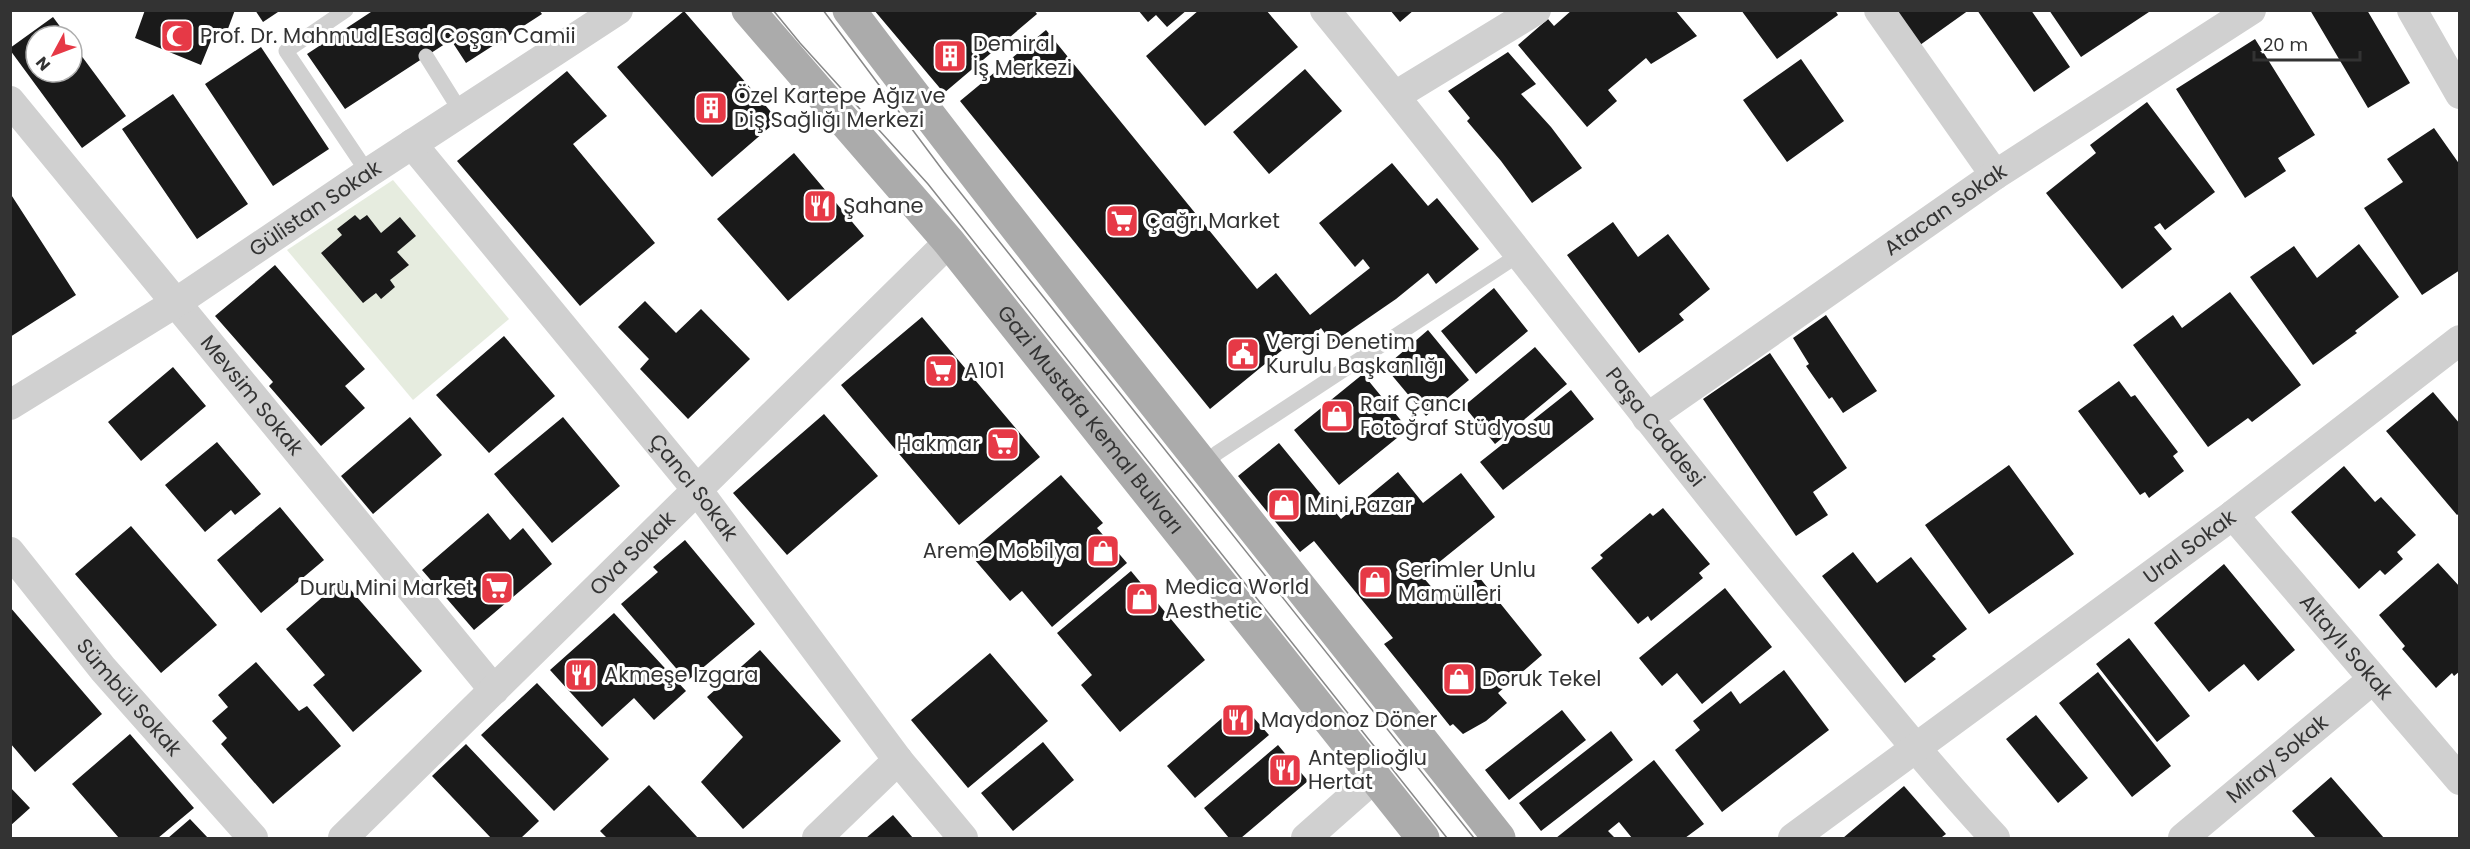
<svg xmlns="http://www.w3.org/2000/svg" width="2470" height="849" viewBox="0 0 2470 849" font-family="Poppins,sans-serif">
	<rect width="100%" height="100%" fill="#fff"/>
	<path fill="#e6ecdf" d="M393,180L509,319L413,400L287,250Z"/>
	<path fill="#1a1a1a" d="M145,10H235L226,34L212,38L201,65L135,38Z
		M255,10H281L263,22Z
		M374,10H539L542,14L466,63L451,40L345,109L307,54Z
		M874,10H1034L1037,14L944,93Z
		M1138,10H1187L1167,27L1156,15L1148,22Z
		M1199,10H1266L1298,47L1205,126L1146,56Z
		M1390,10H1414L1400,22Z
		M1572,10H1675L1697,36L1651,64L1646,58L1608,90L1617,101L1587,127L1518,45L1548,19L1554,26Z
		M1741,10H1835L1838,15L1777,59Z
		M1895,10H1969L1920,45Z
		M1977,10H2031L2070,67L2034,92Z
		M2049,10H2152L2081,57Z
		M2310,10H2367L2410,83L2368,108Z
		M684,11L778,120L712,177L617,67Z
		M53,17L67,36H36V72H72V43L126,116L82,148L10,50V48Z
		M1046,30L1257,289L1276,273L1310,315L1370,268L1363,259L1355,267L1319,223L1392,163L1428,206L1437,198L1479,249L1436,284L1428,273L1396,299L1332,343L1321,328L1297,348L1292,342L1210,409L960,101Z
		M2255,39L2315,135L2278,158L2286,171L2245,198L2176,89Z
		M261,47L329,149L273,186L205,84Z
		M1508,52L1536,84L1521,94L1551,127L1582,168L1532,203L1501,161L1467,121L1470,118L1448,91Z
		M1801,59L1844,121L1787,162L1743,100Z
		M1305,69L1342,111L1269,174L1233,132Z
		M567,71L607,116L573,144L655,243L580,306L457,161Z
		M173,94L248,204L197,239L122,129Z
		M2147,102L2215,192L2165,230L2160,223L2154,227L2172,249L2122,289L2046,193L2096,153L2090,145Z
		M2434,128L2460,165V270L2422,295L2364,208L2403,182L2387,159Z
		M794,153L864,236L788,301L717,219Z
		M10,193L76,295L10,337Z
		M355,215L360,220L367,215L381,233L400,217L416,236L397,252L409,265L390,280L395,287L381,299L376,293L363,303L321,253L342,235L337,229Z
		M1613,222L1638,257L1668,234L1710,289L1679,314L1684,320L1639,353L1567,255Z
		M2359,244L2399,297L2355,331L2357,333L2313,365L2250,277L2294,246L2317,278Z
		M275,265L365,369L345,386L365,408L321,446L269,386L273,382L215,316Z
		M1494,288L1528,331L1476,374L1441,331Z
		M2230,292L2301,385L2252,422L2248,418L2208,447L2133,345L2173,315L2182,328Z
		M645,301L676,333L701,309L750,359L688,419L640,369L649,359L618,327Z
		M1826,315L1877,391L1843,413L1832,397L1829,399L1806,366L1809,364L1793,338Z
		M922,317L1040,457L959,525L841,385Z
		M1428,330L1469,380L1426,416L1385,367Z
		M504,336L555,396L489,453L436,395Z
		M1535,347L1567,384L1495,444L1464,406Z
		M1770,353L1847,468L1813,492L1828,515L1796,536L1703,399Z
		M173,367L206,406L141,461L108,422Z
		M1363,374L1408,429L1339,485L1294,430Z
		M2119,381L2131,397L2135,395L2178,452L2173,456L2184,471L2149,498L2145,492L2140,495L2078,411Z
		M1571,390L1594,419L1503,490L1480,462Z
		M2433,392L2460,424V513L2457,515L2386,431Z
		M824,414L878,476L787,555L733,493Z
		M410,417L442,455L373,514L341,476Z
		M563,417L620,486L552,543L494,474Z
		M217,442L261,494L235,515L231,510L205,532L165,485Z
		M1279,443L1341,519L1398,472L1423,503L1461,473L1495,517L1422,576L1441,598L1453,589L1459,593L1479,577L1542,655L1498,693L1507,703L1486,721L1463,734L1453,724L1450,726L1384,644L1393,638L1314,541L1300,552L1238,476Z
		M2009,465L2074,554L1989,614L1925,525Z
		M2344,466L2375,502L2381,497L2416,535L2397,552L2403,559L2385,575L2380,570L2359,589L2291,512Z
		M1061,475L1103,523L1097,528L1127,563L1052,627L1022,591L1010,601L969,553Z
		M280,507L324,560L261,613L217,560Z
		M1663,508L1710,564L1699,573L1703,578L1651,621L1648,616L1638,624L1591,568L1603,558L1600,555L1650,513L1653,516Z
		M488,513L510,540L523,528L552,564L474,630L422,570Z
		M131,526L217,625L161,673L75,574Z
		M685,540L755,624L687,681L621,604L658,572L653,567Z
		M1853,552L1877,583L1911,557L1967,629L1932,656L1936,659L1905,683L1822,576Z
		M2438,563L2460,587V671L2454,676L2452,673L2436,688L2402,649L2405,646L2379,615Z
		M2224,564L2295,650L2258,681L2244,664L2209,692L2154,623Z
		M1131,571L1205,660L1120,732L1081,685L1092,675L1057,633Z
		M342,580L422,671L353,732L313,685L325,675L286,629Z
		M1725,588L1772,647L1702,704L1677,673L1662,686L1639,658Z
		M10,607L102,714L35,772L10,743Z
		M614,613L686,691L654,720L634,698L602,727L550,670Z
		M2129,638L2190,716L2157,742L2096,664Z
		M760,650L841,741L743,829L701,782L743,737L707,697Z
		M990,653L1048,721L968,788L911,720Z
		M256,662L299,711L307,706L341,746L273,804L221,744L227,738L212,721L228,707L218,695Z
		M1784,670L1829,730L1722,812L1675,750L1700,730L1693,721L1731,691L1740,704Z
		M2098,672L2171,766L2132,797L2059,703Z
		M537,683L609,759L554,811L481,735Z
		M1246,709L1269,735L1195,798L1167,766L1229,712Z
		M1562,710L1586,740L1509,800L1485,770Z
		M2036,715L2088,778L2058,803L2006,739Z
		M1611,731L1633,760L1541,831L1519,803Z
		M130,734L194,808L158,838H119L72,784Z
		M1043,742L1074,780L1013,831L981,793Z
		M466,744L539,821L521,838H491L432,776Z
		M1278,745L1308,781L1241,838H1229L1204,808Z
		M1654,760L1704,824L1685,838H1632L1619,822L1608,831L1615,838H1556Z
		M2331,777L2384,838H2316L2292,811Z
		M649,785L698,838H607L600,831Z
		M1904,786L1946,834L1942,837L1943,838H1843Z
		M10,787L30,808L10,826Z
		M893,815L913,838H866Z
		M190,819L208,838H168Z"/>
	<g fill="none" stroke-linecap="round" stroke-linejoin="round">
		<path stroke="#d0d0d0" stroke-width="15" d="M346,10L286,51L368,173
			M426,56L461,112
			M1205,465L1217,453L1520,254"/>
		<g stroke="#d0d0d0" stroke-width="30">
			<path id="s1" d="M1325,10C1490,212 1646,421 1812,622C1872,695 1931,769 1995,838"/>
			<path d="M1879,10L1995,175"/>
			<path d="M2412,10L2460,94"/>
			<path d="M1395,96L1536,10"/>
			<path id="s2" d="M10,101L494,690"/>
			<path id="s3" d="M412,144L698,491L898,760L963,838"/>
			<path id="s4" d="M10,405L177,302L368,173L618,10"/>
			<path id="s5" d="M1647,418L1995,175L2251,10"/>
			<path id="s6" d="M2233,515L2460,780"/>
			<path id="s7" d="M10,552L103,669L253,838"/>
			<path id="s8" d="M343,838L949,242"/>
			<path d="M817,838L898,760"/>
			<path d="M1306,838L1375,777"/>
			<path id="s9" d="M1793,838L2233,515L2460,340"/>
			<path id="s10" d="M2183,838L2372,680"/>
		</g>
		<g stroke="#ababab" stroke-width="33">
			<path id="s11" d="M748,10L949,242L1423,838"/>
			<path d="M849,10C1061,290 1282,563 1499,838"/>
		</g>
		<path stroke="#888" stroke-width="1.5" d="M773,10L800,43L928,184L1447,838
			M823,10L944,172L1474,838"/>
	</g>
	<defs>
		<symbol id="mosque-square" viewBox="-11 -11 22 22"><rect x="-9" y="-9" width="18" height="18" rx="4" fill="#e63946" stroke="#fff"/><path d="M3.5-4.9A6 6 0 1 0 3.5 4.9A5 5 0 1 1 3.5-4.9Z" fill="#fff"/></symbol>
		<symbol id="building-square" viewBox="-11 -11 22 22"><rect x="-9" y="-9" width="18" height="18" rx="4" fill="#e63946" stroke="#fff"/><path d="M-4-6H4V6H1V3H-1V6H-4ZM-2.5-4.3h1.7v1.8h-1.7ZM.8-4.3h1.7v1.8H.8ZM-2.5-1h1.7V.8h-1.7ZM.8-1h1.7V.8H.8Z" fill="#fff"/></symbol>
		<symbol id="restaurant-square" viewBox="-11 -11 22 22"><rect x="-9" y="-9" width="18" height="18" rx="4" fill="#e63946" stroke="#fff"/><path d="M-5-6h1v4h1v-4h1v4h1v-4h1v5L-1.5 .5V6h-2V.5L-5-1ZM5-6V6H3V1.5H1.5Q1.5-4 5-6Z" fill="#fff"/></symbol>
		<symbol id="supermarket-square" viewBox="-11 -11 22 22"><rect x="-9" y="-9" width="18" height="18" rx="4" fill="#e63946" stroke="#fff"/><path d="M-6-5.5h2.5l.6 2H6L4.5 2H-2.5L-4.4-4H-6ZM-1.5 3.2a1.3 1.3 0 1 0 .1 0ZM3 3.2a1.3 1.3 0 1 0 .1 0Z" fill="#fff"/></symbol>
		<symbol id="civic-square" viewBox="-11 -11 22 22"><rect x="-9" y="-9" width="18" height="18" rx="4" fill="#e63946" stroke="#fff"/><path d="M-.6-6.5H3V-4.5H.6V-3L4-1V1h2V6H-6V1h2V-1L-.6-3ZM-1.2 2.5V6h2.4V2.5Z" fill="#fff"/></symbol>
		<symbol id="shop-square" viewBox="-11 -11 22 22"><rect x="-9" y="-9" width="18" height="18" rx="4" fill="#e63946" stroke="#fff"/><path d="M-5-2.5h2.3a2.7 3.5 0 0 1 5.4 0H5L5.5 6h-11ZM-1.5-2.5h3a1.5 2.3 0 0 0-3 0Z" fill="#fff"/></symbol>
	</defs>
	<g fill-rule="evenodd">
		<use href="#mosque-square" x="158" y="17" width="38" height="38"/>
		<use href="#building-square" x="931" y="37" width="38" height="38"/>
		<use href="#building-square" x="692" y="89" width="38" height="38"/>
		<use href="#restaurant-square" x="801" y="187" width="38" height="38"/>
		<use href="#supermarket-square" x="1103" y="202" width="38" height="38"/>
		<use href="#civic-square" x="1224" y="335" width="38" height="38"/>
		<use href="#supermarket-square" x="922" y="352" width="38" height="38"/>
		<use href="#shop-square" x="1318" y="397" width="38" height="38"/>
		<use href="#supermarket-square" x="984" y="425" width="38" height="38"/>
		<use href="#shop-square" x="1265" y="486" width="38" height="38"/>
		<use href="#shop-square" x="1084" y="532" width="38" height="38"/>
		<use href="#shop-square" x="1356" y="563" width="38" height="38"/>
		<use href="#supermarket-square" x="478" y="569" width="38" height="38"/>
		<use href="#shop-square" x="1123" y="580" width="38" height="38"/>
		<use href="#restaurant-square" x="562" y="656" width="38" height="38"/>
		<use href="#shop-square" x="1440" y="660" width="38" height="38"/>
		<use href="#restaurant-square" x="1219" y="701" width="38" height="38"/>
		<use href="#restaurant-square" x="1266" y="751" width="38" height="38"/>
	</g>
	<g text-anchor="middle" stroke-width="6" stroke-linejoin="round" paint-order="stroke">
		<g font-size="21" fill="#333" stroke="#fff" text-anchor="start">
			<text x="200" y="43">Prof. Dr. Mahmud Esad Coşan Camii</text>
			<text x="973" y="51">Demiral<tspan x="973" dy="24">İş Merkezi</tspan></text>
			<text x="734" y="103">Özel Kartepe Ağız ve<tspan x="734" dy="24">Diş Sağlığı Merkezi</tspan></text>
			<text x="843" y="213">Şahane</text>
			<text x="1145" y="228">Çağrı Market</text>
			<text x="1266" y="349">Vergi Denetim<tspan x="1266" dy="24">Kurulu Başkanlığı</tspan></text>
			<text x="964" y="378">A101</text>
			<text x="1360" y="411">Raif Çancı<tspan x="1360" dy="24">Fotoğraf Stüdyosu</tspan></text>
			<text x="980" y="451" text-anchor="end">Hakmar</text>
			<text x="1307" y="512">Mini Pazar</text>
			<text x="1080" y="558" text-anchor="end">Areme Mobilya</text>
			<text x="1398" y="577">Serimler Unlu<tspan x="1398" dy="24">Mamülleri</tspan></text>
			<text x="1165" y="594">Medica World<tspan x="1165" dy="24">Aesthetic</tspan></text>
			<text x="474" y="595" text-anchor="end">Duru Mini Market</text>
			<text x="604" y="682">Akmeşe Izgara</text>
			<text x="1482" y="686">Doruk Tekel</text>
			<text x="1261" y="727">Maydonoz Döner</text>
			<text x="1308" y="765">Anteplioğlu<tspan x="1308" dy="24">Hertat</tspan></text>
		</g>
		<g font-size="21" fill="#333" stroke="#fff">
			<text dy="7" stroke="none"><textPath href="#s4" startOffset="363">Gülistan Sokak</textPath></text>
			<text dy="7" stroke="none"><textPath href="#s5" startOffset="364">Atacan Sokak</textPath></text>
			<text dy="7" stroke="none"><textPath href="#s2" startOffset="381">Mevsim Sokak</textPath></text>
			<text dy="7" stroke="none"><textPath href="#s11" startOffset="534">Gazi Mustafa Kemal Bulvarı</textPath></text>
			<text dy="7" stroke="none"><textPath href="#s1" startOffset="532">Paşa Caddesi</textPath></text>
			<text dy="7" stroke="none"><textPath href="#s3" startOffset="444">Çancı Sokak</textPath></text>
			<text dy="7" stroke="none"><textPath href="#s9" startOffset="492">Ural Sokak</textPath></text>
			<text dy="7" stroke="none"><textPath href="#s8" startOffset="406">Ova Sokak</textPath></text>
			<text dy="7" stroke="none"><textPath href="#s6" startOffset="174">Altaylı Sokak</textPath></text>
			<text dy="7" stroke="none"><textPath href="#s7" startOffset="188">Sümbül Sokak</textPath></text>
			<text dy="7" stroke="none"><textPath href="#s10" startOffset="123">Miray Sokak</textPath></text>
		</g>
	</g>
	<rect width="2470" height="849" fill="none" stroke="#333333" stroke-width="24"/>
	<g transform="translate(54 54) rotate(229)"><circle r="28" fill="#ffffff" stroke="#adadad" stroke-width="1.5"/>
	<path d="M0-4.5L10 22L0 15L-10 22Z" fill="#e63946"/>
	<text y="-9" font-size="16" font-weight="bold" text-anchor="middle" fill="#333333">N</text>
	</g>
	<path d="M2254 51v9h106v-9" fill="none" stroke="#333333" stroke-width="3"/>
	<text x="2263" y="51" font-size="18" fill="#333333" stroke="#ffffff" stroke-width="4.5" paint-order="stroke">20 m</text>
</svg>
